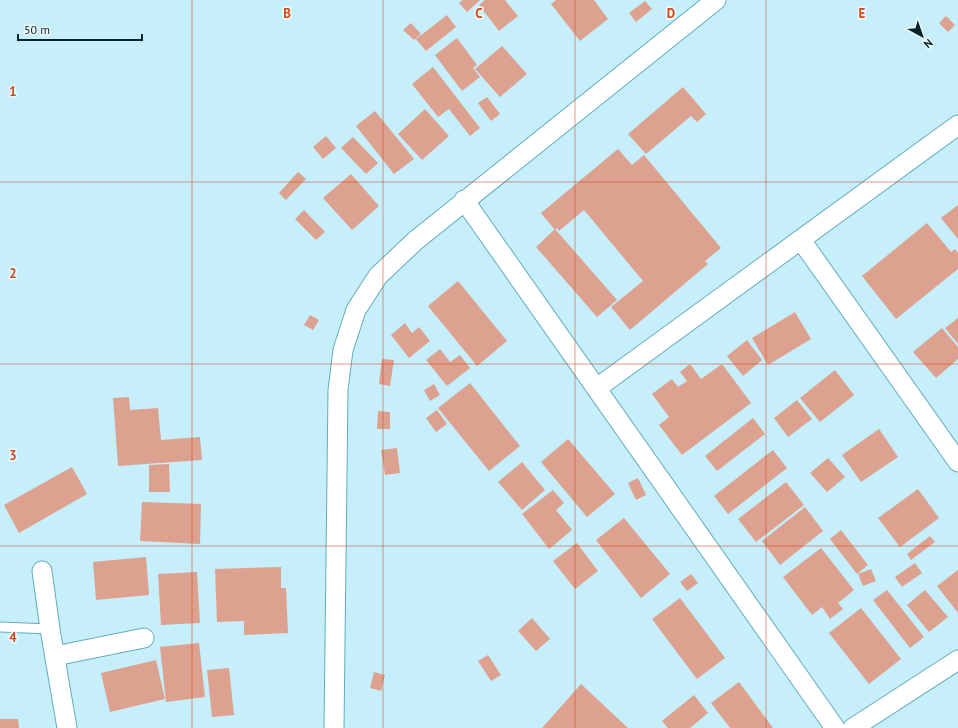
<svg xmlns="http://www.w3.org/2000/svg" width="958" height="728" viewBox="0 0 958 728" font-family="'PT Sans',sans-serif">
	<rect width="100%" height="100%" fill="#c6effb"/>
	<path fill="#dda18f" d="M463,0H480L467,12L459,3Z
		M485,0H505L518,16L499,31L479,5Z
		M556,0H594L608,19L580,41L551,4Z
		M645,1L652,9L636,22L629,13Z
		M447,15L456,27L426,51L416,39Z
		M946,16L955,25L948,32L939,23Z
		M411,23L421,34L414,40L403,30Z
		M457,38L477,65L473,68L480,77L462,91L435,55Z
		M502,46L527,74L500,97L475,69Z
		M433,67L480,128L470,136L449,109L438,117L412,84Z
		M683,87L706,114L697,122L691,116L646,154L628,134Z
		M487,97L500,114L491,121L478,103Z
		M425,109L449,136L422,160L398,134Z
		M375,111L414,159L394,174L356,126Z
		M326,136L336,148L323,159L313,147Z
		M353,137L378,163L366,174L341,148Z
		M618,149L632,165L644,155L721,248L705,261L708,264L630,330L611,307L643,281L584,210L559,231L557,228L555,230L541,213Z
		M298,172L306,179L286,200L279,193Z
		M351,174L379,206L352,230L323,198Z
		M958,205V239L941,218Z
		M304,210L325,232L316,240L295,219Z
		M927,223L951,252L955,249L958,253V269L896,319L862,276Z
		M555,229L617,300L597,317L536,247Z
		M458,281L507,341L477,366L428,306Z
		M795,312L811,339L768,365L752,338Z
		M310,315L319,320L313,330L304,325Z
		M958,318V344L945,328Z
		M405,323L412,333L419,327L430,341L409,358L391,335Z
		M942,328L958,347V359L936,378L913,352Z
		M747,340L762,360L743,376L727,356Z
		M440,349L450,362L460,355L470,368L447,386L426,360Z
		M382,359L394,360L390,386L379,384Z
		M690,364L701,379L722,364L751,403L682,455L659,425L669,417L652,394L672,379L678,387L687,381L680,372Z
		M835,370L854,395L820,422L800,398Z
		M470,383L520,446L489,471L438,408Z
		M434,384L440,395L430,401L424,390Z
		M129,397L130,410L158,408L161,440L200,437L202,460L118,466L113,398Z
		M797,400L812,419L788,437L774,418Z
		M437,410L447,424L436,432L426,418Z
		M378,411L390,412V429H377Z
		M753,418L765,434L717,471L705,456Z
		M879,429L898,457L861,482L842,455Z
		M568,439L615,494L587,517L541,462Z
		M397,448L400,473L385,475L381,450Z
		M773,450L787,468L728,514L714,496Z
		M828,458L845,477L827,492L810,473Z
		M522,462L545,490L522,510L498,482Z
		M169,464L170,492H149V465Z
		M72,467L87,494L19,533L4,505Z
		M638,478L646,495L636,500L628,483Z
		M786,482L804,505L756,542L738,519Z
		M918,489L939,518L900,547L878,518Z
		M553,490L564,503L556,510L572,530L549,549L522,514Z
		M142,502L201,504L200,544L140,541Z
		M805,507L823,531L780,565L762,541Z
		M624,518L670,574L641,598L596,540Z
		M841,530L868,565L857,574L830,539Z
		M930,536L935,542L911,560L907,554Z
		M577,543L598,571L575,589L553,561Z
		M821,548L854,590L838,603L843,609L830,619L822,607L812,615L783,577Z
		M146,557L149,595L96,600L93,562Z
		M915,563L922,573L902,587L895,577Z
		M281,567V588H286L288,633L244,635V621L217,622L215,569Z
		M871,569L876,581L863,586L858,574Z
		M958,570V613L937,586Z
		M197,572L200,623L161,625L158,574Z
		M691,574L698,583L687,591L680,582Z
		M887,590L924,637L910,648L873,600Z
		M925,590L948,617L929,632L907,605Z
		M680,598L725,658L697,679L652,619Z
		M861,608L901,659L869,684L829,633Z
		M532,618L550,639L536,651L518,631Z
		M199,643L205,697L166,702L160,647Z
		M488,655L501,675L491,681L478,661Z
		M156,660L165,699L110,712L101,673Z
		M229,668L234,715L212,717L207,670Z
		M374,672L385,675L381,691L370,688Z
		M739,682L773,728H730L711,703Z
		M581,684L628,728H542Z
		M694,695L708,713L690,728H668L662,721Z
		M0,719H18L19,728H0Z"/>
	<g fill="none" stroke-linecap="round" stroke-linejoin="round">
		<defs>
			<path id="lane" d="M0,627L50,629"/>
			<path id="street" d="M464,200L835,728
				M801,240L958,462
				M597,388L958,125
				M42,571L50,629L67,728
				M55,656L144,638
				M334,728L338,390L343,350L356,310L378,276L415,241L716,0
				M853,728L958,660"/>
		</defs>
		<use href="#lane" stroke="#64abbe" stroke-width="11"/>
		<use href="#street" stroke="#64abbe" stroke-width="21"/>
		<use href="#lane" stroke="#fff" stroke-width="9"/>
		<use href="#street" stroke="#fff" stroke-width="19"/>
	</g>
	<path fill="none" stroke="#cf481a" stroke-width="1" stroke-opacity="0.55" d="M192,0V728M383,0V728M575,0V728M766,0V728M0,182H958M0,364H958M0,546H958"/>
	<g font-size="13" text-anchor="middle" font-weight="bold" fill="#cf481a" stroke="#eaf7fb" stroke-width="3.5" stroke-linejoin="round" paint-order="stroke">
		<text x="287" y="18">B</text>
		<text x="479" y="18">C</text>
		<text x="671" y="18">D</text>
		<text x="862" y="18">E</text>
		<text x="13" y="96">1</text>
		<text x="13" y="278">2</text>
		<text x="13" y="460">3</text>
		<text x="13" y="642">4</text>
	</g>
	<g transform="translate(922 36) rotate(140)" stroke="#eaf7fb" stroke-width="3" paint-order="stroke">
	<path d="M0-3L7 15L0 10L-7 15Z" fill="#04222a"/>
	<text y="-6" font-size="11" font-weight="bold" text-anchor="middle" fill="#04222a">N</text>
	</g>
	<path d="M18 34v6h124v-6" fill="none" stroke="#04222a" stroke-width="2"/>
	<text x="24" y="34" font-size="12" fill="#04222a" stroke="#eaf7fb" stroke-width="3" paint-order="stroke">50 m</text>
</svg>
